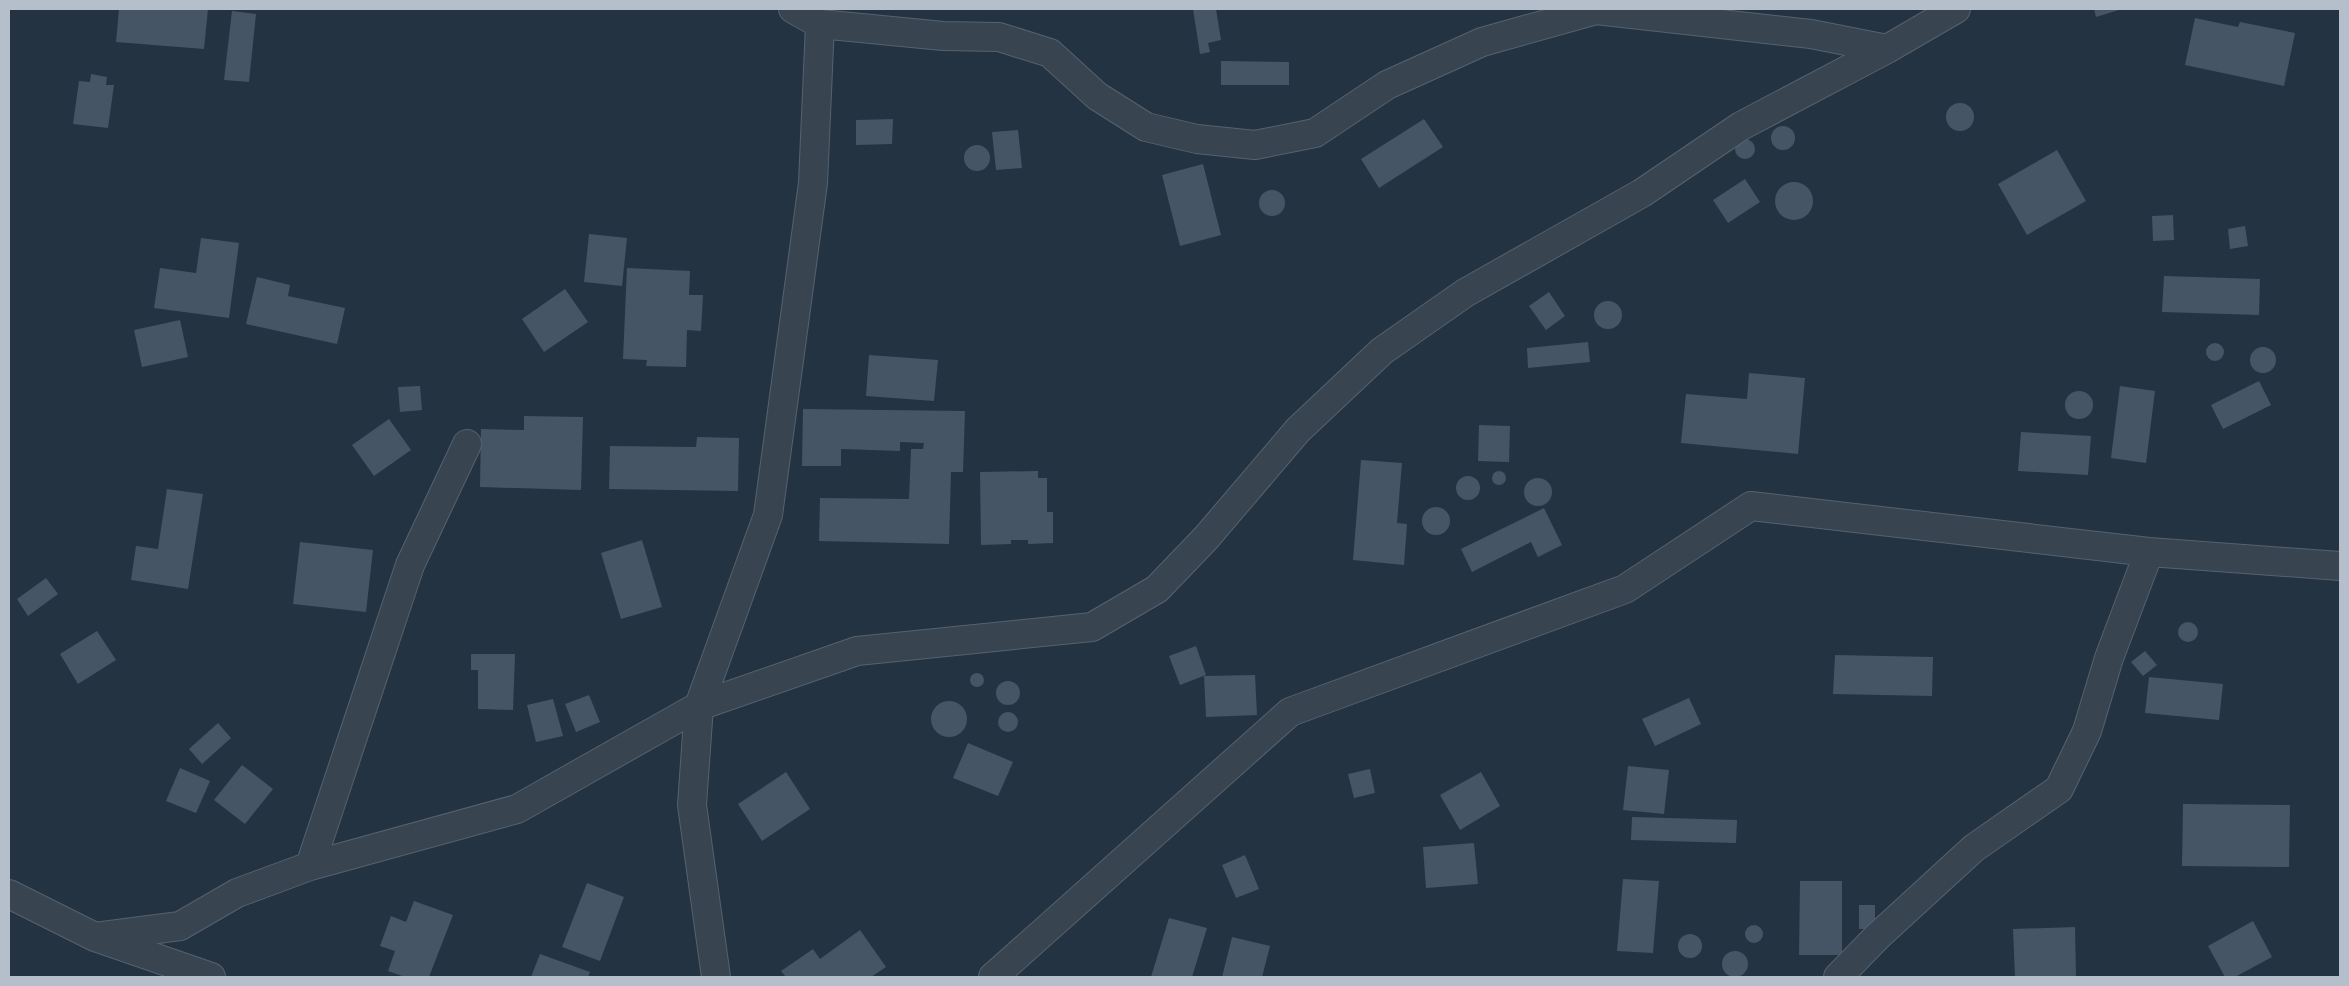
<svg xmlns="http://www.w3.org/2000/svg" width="2349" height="986" viewBox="0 0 2349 986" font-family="Signika,sans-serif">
	<rect width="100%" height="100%" fill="#243341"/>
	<path fill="#455565" d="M119,9H208L204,49L116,42Z
		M1193,9H1216L1221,40L1208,43L1210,52L1200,54Z
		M2094,9H2122L2096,17Z
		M232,11L256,14L249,82L224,80Z
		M2195,18L2238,27L2240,22L2295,33L2284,86L2185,65Z
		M1221,61L1289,62V85H1221Z
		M91,74L107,77L106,85H114L108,128L73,124L79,81L90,82Z
		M1946 117a14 14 0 1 1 28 0a14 14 0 1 1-28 0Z
		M893,119L892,144L856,145V120Z
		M1424,119L1443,147L1379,188L1361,159Z
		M1771 138a12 12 0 1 1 24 0a12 12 0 1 1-24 0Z
		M1018,130L1022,168L996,170L992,132Z
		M1735 149a10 10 0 1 1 20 0a10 10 0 1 1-20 0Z
		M964 158a13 13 0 1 1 26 0a13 13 0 1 1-26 0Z
		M2057,150L2086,201L2027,235L1998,184Z
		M1203,164L1221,235L1180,246L1162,175Z
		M1745,179L1760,202L1728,223L1713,200Z
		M1775 201a19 19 0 1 1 38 0a19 19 0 1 1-38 0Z
		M1259 203a13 13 0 1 1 26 0a13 13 0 1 1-26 0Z
		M2173,215L2174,240L2153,241L2152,216Z
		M2245,226L2248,246L2230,249L2228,229Z
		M589,234L627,238L622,286L584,282Z
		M201,238L239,243L229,318L154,308L160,268L196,273Z
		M627,268L690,271L689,295H703L701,331L687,330L686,367L646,366L647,360L623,359Z
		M2164,276L2260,279L2259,315L2162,312Z
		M257,277L290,285L288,296L345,308L337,344L246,324Z
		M565,289L588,322L544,352L522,319Z
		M1549,292L1565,316L1546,330L1529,306Z
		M1594 315a14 14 0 1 1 28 0a14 14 0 1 1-28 0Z
		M180,320L188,357L142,367L134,330Z
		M1588,342L1590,362L1528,368L1527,348Z
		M2206 352a9 9 0 1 1 18 0a9 9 0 1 1-18 0Z
		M2250 360a13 13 0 1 1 26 0a13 13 0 1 1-26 0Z
		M869,355L938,360L934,401L866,396Z
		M1749,373L1805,378L1798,454L1681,443L1686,394L1747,399Z
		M2259,381L2271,405L2223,429L2211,405Z
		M420,386L422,410L400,412L398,387Z
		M2120,386L2155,391L2146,463L2111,458Z
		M2065 405a14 14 0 1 1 28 0a14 14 0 1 1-28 0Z
		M803,409L965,411L963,472H951L949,544L819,541L820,498L909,499L911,449H923L924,443L900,442V451L841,449V466H802Z
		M524,416L583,417L581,490L480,487L481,429L524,430Z
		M389,419L411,450L374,476L352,445Z
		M1479,425L1510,426L1509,462L1478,461Z
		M2021,432L2091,436L2088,475L2018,471Z
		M697,437L739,438L738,491L609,489L610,446L696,447Z
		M1361,460L1402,463L1397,523L1407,524L1404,565L1353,560Z
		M1492 478a7 7 0 1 1 14 0a7 7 0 1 1-14 0Z
		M1038,471V478H1047V512H1053V543L1028,544V540H1011V544L981,545L980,472Z
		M1456 488a12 12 0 1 1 24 0a12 12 0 1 1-24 0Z
		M1524 492a14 14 0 1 1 28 0a14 14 0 1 1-28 0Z
		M167,489L203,494L188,589L131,580L136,546L158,549Z
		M1422 521a14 14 0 1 1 28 0a14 14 0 1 1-28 0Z
		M1544,508L1562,545L1538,557L1531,542L1472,572L1461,549Z
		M642,540L662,607L621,619L601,553Z
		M300,542L373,550L366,612L293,604Z
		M46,578L58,594L28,616L17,599Z
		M2178 632a10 10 0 1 1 20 0a10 10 0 1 1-20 0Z
		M97,631L116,660L78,684L60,654Z
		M1196,646L1206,675L1180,685L1169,656Z
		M2145,651L2157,665L2143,676L2131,662Z
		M471,654H515L513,710L478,709V670H471Z
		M1835,655L1933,657L1932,696L1833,694Z
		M970 680a7 7 0 1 1 14 0a7 7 0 1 1-14 0Z
		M1255,675L1257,715L1206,717L1204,676Z
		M2149,677L2223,684L2219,720L2145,713Z
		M996 693a12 12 0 1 1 24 0a12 12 0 1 1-24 0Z
		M589,695L600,722L576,732L565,704Z
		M1689,698L1701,724L1655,746L1642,719Z
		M553,699L563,736L536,742L527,705Z
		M931 719a18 18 0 1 1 36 0a18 18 0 1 1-36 0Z
		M998 722a10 10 0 1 1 20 0a10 10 0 1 1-20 0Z
		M218,723L231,738L202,764L189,749Z
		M968,743L1013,762L998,796L953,778Z
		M242,765L273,789L245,824L214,800Z
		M1628,766L1669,770L1664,814L1623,810Z
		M180,768L210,781L196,813L166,801Z
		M1370,769L1375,793L1354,798L1348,774Z
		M786,772L810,809L762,841L738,804Z
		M1481,772L1500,806L1460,830L1440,795Z
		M2183,804L2290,805L2289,867L2182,866Z
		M1632,817L1737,820L1736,843L1631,840Z
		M1474,843L1478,884L1426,888L1423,847Z
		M1245,855L1259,889L1236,898L1222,865Z
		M1623,879L1659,881L1653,953L1617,951Z
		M1800,881H1842V955H1799Z
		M587,883L624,897L600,961L562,947Z
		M414,901L453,915L429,977H405L388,971L395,951L380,946L391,916L406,922Z
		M1859,905H1875V929H1859Z
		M1169,918L1207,928L1192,977H1151Z
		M2253,921L2272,957L2235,977H2225L2208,946Z
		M1745 934a9 9 0 1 1 18 0a9 9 0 1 1-18 0Z
		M2075,927L2076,977H2015L2013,929Z
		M860,930L886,967L871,977H786L781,971L813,949L820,959Z
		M1678 946a12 12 0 1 1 24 0a12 12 0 1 1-24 0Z
		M1232,937L1270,946L1262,977H1222Z
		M1722 964a13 13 0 1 1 26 0a13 13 0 1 1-26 0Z
		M540,954L590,972L588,977H531Z"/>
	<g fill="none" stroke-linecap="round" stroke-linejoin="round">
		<defs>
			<path id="minor" d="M793,9L820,24L943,36L999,37L1050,53L1097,96L1146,127L1197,139L1255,145L1315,133L1387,85L1482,42L1596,10L1811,34L1887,49
				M310,866L410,565L467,444
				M9,894L95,937L211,977
				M95,937L180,926L237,893L310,866L517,809L699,706L857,651L1092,627L1157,589L1206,538L1298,430L1382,351L1465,293L1642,193L1741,126L1887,49L1956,9
				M716,977L692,805L699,706L768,515L813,183L820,24
				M993,977L1290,712L1625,589L1751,506L2149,552L2340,566
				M1838,977L1878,936L1974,848L2059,789L2087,731L2109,658L2149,552"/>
		</defs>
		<use href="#minor" stroke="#56626e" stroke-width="30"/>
		<use href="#minor" stroke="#394451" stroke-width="28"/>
	</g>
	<rect width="2349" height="986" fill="none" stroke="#b5bfcb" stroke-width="20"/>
</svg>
